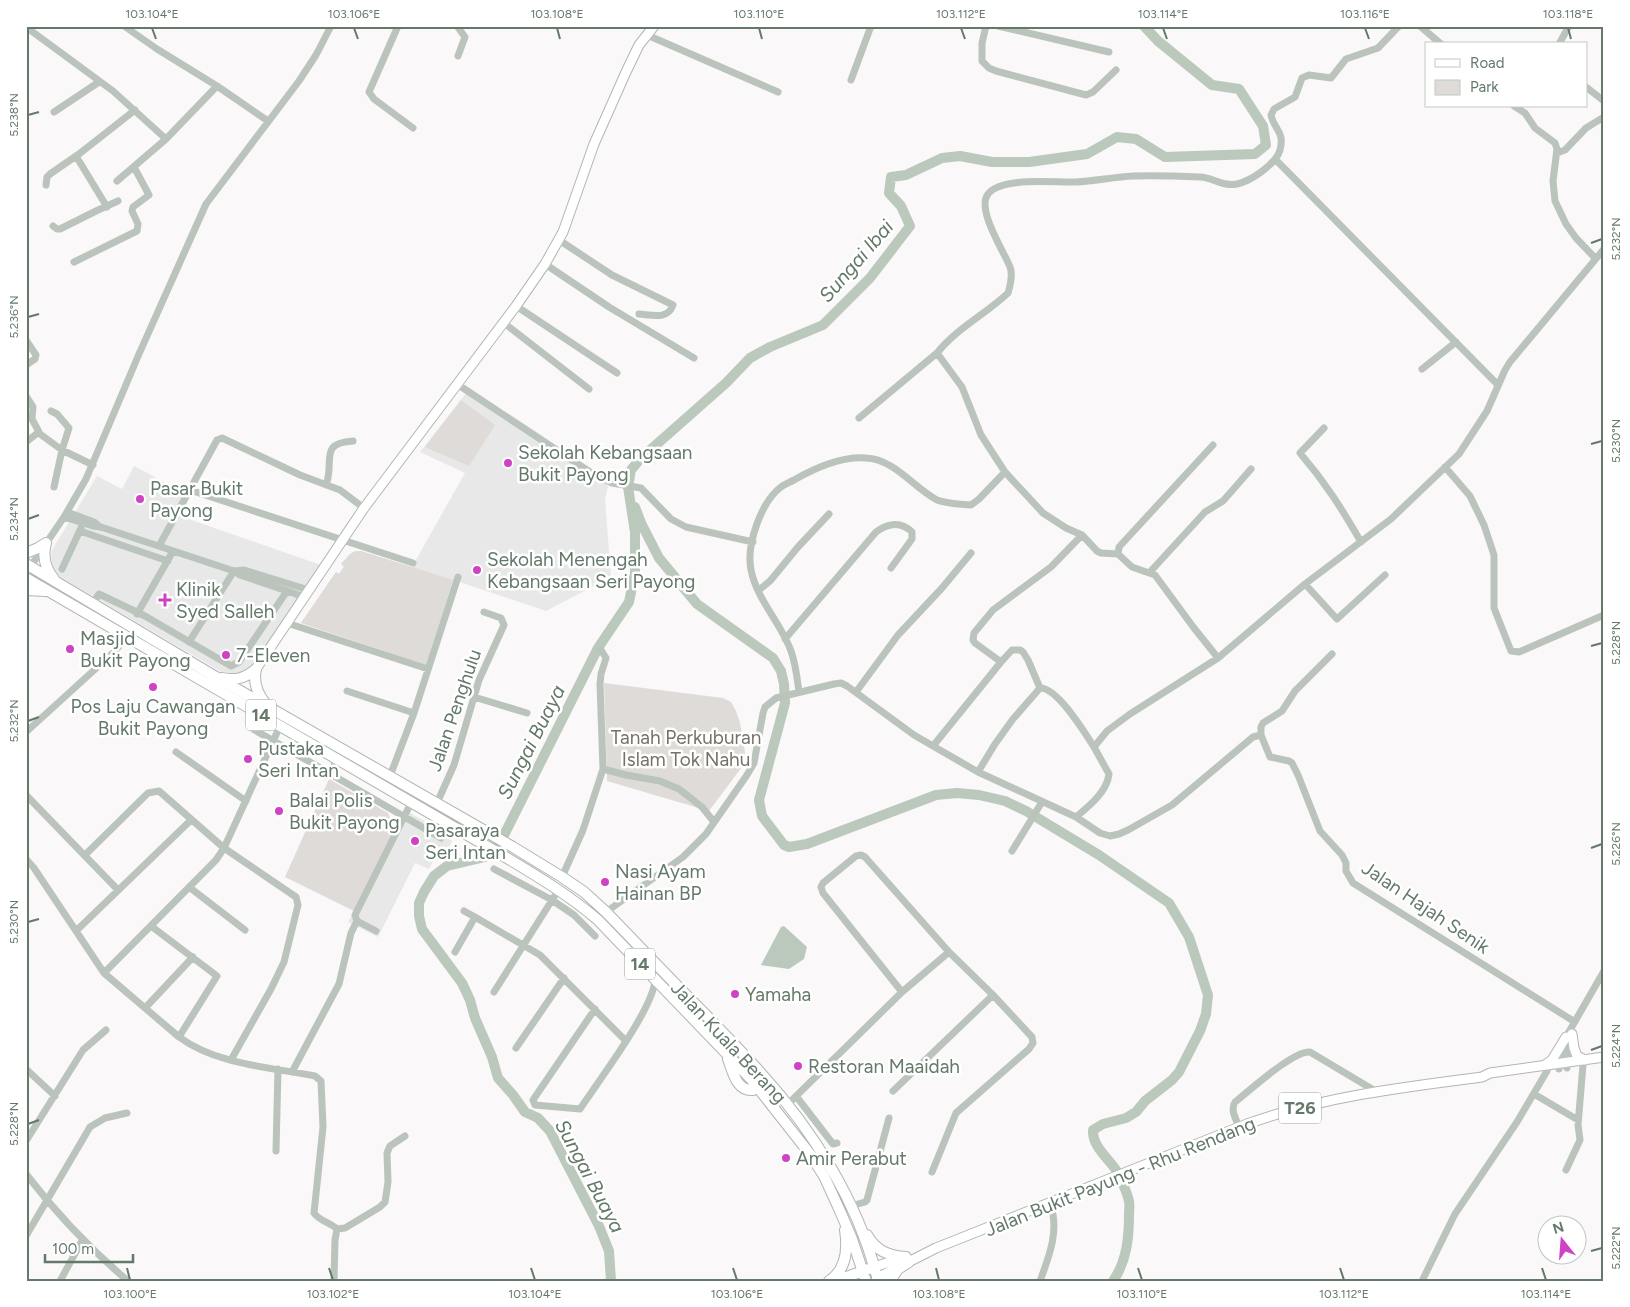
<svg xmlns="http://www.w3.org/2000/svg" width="1630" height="1307" viewBox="0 0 1630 1307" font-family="Figtree,sans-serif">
	<rect width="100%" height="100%" fill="#faf8f8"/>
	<path fill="#e7e8e7" d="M467,392L608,486L605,500L611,577L546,611L453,580L426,665L301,623L336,572L339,574L344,566L341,564L350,554L361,551L412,567L465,473L420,452Z
		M134,466L190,496L180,516L321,565L253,665L246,671L239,674H228L220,671L60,577L53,568L51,557L52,550L97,476L122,489Z
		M405,810L447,834L452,841L445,854L438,851L429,869L415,863L378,937L348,922Z"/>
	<path fill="#dedbd8" d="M461,400L495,425L469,466L425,447Z
		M355,551H361L453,580L426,665L301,623L336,572L339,574L344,567L341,564L350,554Z
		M604,683L723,698L731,702L736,711L740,723L745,752L742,767L709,811L607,781Z
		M329,779L388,813L395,830L354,911L285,877Z"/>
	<path fill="#bbc8bc" d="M784,926L807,947L804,959L789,969L761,965L781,927Z"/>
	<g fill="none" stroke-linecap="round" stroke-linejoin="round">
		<path stroke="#bbc8bc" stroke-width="10" d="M635,507L641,523L659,558L697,604L773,658L781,671L784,684L785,703L759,800L762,816L784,845L789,847L807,844L936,795L957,793L979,795L1005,801L1026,811L1099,855L1169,903L1189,937L1208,995L1206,1014L1200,1031L1179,1072L1172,1080L1145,1101L1136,1112L1126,1118L1103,1124L1093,1130C1092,1146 1108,1158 1116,1170C1120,1177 1128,1194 1129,1202C1130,1206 1129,1210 1129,1214C1129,1237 1127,1261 1113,1281
			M611,1281L609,1251L599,1226L550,1131L538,1118L525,1112L513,1095L498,1078L492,1057L475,1018L470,1000L462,983L422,929L419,916V903L424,892L434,876L447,866L485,857L499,845L598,648L629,602L635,573V532L628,487L631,470L640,459L726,383L750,358L770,347L823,325L870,278L910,226L901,206L889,193L891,177L906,175L942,158L960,156L992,162H1029L1087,154L1117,137L1136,139L1165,157L1255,154L1266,145L1263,126L1239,89L1212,85L1158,41L1144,26"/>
		<defs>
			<path id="major" d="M256,669L364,508L516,306L545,264L563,232L594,144L626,72L639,45L654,26
				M1572,1034L1574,1048L1577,1056L1585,1060
				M1545,1065L1552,1060L1566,1037
				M874,1267L905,1257
				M877,1278L936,1248L1247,1124C1322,1097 1403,1087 1482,1077L1490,1073L1604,1057"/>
			<path id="highway" d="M46,543C42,557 45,568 54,579
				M26,553L38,548L46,543
				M26,564L216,677L513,847L562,877L584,892L606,912C639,946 671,980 704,1013C722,1032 741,1051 759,1071C813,1130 859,1203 878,1281
				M26,578L507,858C539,877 570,896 598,920L751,1079L810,1154L824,1176L840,1211L852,1239L866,1281
				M26,590L45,591
				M256,669C253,682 257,693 265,703
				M222,678C236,681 246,678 256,669
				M728,1059C733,1072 736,1091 753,1090L761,1082
				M867,1235C876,1251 889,1256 906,1257
				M829,1281C846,1270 848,1249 845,1230
				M835,1281L869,1269
				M890,1281L898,1269L909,1262"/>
		</defs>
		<use href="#major" stroke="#b0b8b2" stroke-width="11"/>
		<use href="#highway" stroke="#b0b7b2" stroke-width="12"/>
		<path stroke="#bbc3bd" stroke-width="7" d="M124,26L157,49L217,86L268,121
			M398,26L369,92L374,99L413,128
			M457,26L465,37L458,56
			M986,26L982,43V61L989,68L996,71L1086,95L1093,92L1116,70
			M998,26L1109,52
			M1420,26L1441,44
			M26,27L113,91L166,139
			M647,35L778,92
			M1559,44L1569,26
			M851,80L871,26
			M1586,87L1604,101
			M1514,106L1525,113L1535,128L1555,143L1557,149L1553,181L1555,201L1566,224L1576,238L1595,258
			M54,112L99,82
			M1557,153L1565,150L1586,128L1604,117
			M76,156L107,207
			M1276,160L1498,385
			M117,181L166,139L217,86
			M46,185L47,177L50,174L79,154L135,110
			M53,226L57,229H60L96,211L118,201
			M559,240L612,275L673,305C668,320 652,315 639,314
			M74,262L137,231L138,224L132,211L133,207L149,195L134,167
			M545,264L609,307L694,358
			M516,306L617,373
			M504,323L589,389
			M26,340L36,355L35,359L26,365
			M937,353L962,387L981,435L1005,472L1043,513L1066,528L1082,535L1097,551L1101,553L1118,554L1132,567L1155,575L1194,628L1218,658
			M1422,369L1456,342
			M457,384L593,474L612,483L641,488L671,519L686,527L753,542
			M26,396L33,407L32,419L40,434L62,450L93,465
			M51,411L57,414L69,428L62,450L54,487
			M859,418L937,353C957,328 986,314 1008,293C1010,287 1013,274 1010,267C1004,251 976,210 988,194C1002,176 1056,183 1076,182C1095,181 1114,177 1133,176C1155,175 1178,176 1201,177C1213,178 1224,187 1237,184C1251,181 1276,164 1280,150C1285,131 1274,130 1271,115L1274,109L1295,97L1302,78L1309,75L1331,78L1346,59L1378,48L1399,26
			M1324,428L1300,453C1325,482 1342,509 1361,542
			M26,442L39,432
			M1445,467L1470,496L1484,525L1494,555V608L1511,651L1519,652L1604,615
			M326,485C335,462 318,443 353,441
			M190,490L413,563
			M67,512L94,522L100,527
			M64,517L93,526L101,527L234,571L240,575L305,597
			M80,531L168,561
			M159,546L217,440L222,438L300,475L340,490L364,508
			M1118,554L1119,547L1213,445
			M62,569L81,528
			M234,571L244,570L309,590
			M1150,572L1205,512L1223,501L1251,469
			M26,573L64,517L86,479L139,354L206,204L299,81L316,55L331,26
			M1305,584L1337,619L1385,575
			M759,590L770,581L798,547L829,514
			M93,603L99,594L145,616L231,666L239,662L287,591
			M137,614L173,551
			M287,623L428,669
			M785,639L876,532C888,523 901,521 912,532V539L891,568
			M189,642L234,571
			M1332,654L1295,691L1282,711L1263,723L1261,727V735L1270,757L1289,761L1292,763L1298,775L1320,831L1342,855L1346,863V871L1353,883L1575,1022
			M1001,662L975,643L973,640L974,633L993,610L1051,567L1082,535
			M347,691L414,713
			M799,692C797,678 796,665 791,651C781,623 757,600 751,570C746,545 761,502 781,487C785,484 790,482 794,480C815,468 842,456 866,458C894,459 914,488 937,500C947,504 960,504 971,505L979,499L1005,472
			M856,692L898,635L942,588L971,553
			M474,697L527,713
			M260,715L253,729L441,838
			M26,732L114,652L127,637
			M933,746L1001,662L1012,650H1020L1023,652L1028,660L1040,688
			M176,752L246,801
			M603,769L626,775L660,781L679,789L702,807L714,822
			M978,772L995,744L1013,719L1040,688C1057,687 1085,733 1094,747
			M330,773L337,759
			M390,776L414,713L458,577
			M26,795L118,890
			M437,803L454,765L479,680L504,625L501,618L484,612
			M1076,817C1089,806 1107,792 1109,774L1094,747L1107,731L1130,714L1218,658L1305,584L1391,519L1459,454L1487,411L1505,370L1510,362L1604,249
			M1012,851L1042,802
			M85,855L148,793L159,791L224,848L296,897L298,905L284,962L271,989L231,1060
			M26,859L34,868L104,973L179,1037C217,1065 270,1067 315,1076L321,1081L323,1127L314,1213C319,1221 330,1222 337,1229L335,1240L334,1281
			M494,869L552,900L574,915L595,936
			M562,877L583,830L603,769L600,684L601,674L606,658L601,650
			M189,887L245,930
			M464,911L475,917
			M606,912L683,857L706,834L747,775L754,763L763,713L765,707L776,698L834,684L841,683L847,686L914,735L978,772L1076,817L1100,833L1110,836L1119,834L1128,830L1172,805L1253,737L1261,735
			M151,926L217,976L179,1037
			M76,931L191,820
			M376,931L357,921L355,915L411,803
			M455,952L475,917L540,955L626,1041
			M104,973L216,860L224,848L280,726
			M494,992L559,889
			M902,992L823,893L821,887L823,883L856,856L861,855L865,857L949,952L993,995L1032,1037L1033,1043L1029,1049L956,1113L932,1172
			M146,1007L193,957
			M595,1009L533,1100L535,1105L580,1109C597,1083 655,1007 655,979
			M516,1048L564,978
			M1567,1068L1571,1039
			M26,1069L55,1096
			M1559,1069L1566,1037L1604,971
			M292,1072L339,984L351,933L357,921
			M893,1091L993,995
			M1534,1094L1578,1120
			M796,1096L833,1144L837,1143
			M787,1105L902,992L949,952
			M1239,1127C1236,1119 1230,1110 1235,1102C1249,1091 1294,1050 1310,1052L1377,1092
			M26,1141L83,1050L106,1030
			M276,1151L278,1069
			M1566,1170L1580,1140L1578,1125L1583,1065
			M26,1174C56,1213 90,1249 128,1281
			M851,1206L865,1202L867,1200L889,1118
			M337,1229L345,1228L380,1207L385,1202L388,1182L387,1153L390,1146L405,1136
			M26,1236L90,1127L105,1118L127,1113
			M60,1281L83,1239
			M1040,1281C1049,1257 1060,1229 1050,1204
			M1422,1281L1455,1214L1517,1122L1547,1071"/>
		<use href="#major" stroke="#fff" stroke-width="9"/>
		<use href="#highway" stroke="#fff" stroke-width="10"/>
	</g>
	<path fill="none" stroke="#64796a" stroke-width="2" d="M152,28L156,39M354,28L358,39M557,28L560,39M759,28L762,39M961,28L965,39M1163,28L1167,39M1365,28L1369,39M1568,28L1571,39M28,115L39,112M1591,243L1602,239M28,317L39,314M1591,444L1602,441M28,519L39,515M1591,646L1602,643M28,721L39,717M1591,848L1602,844M28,922L39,919M1591,1050L1602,1046M28,1124L39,1120M1591,1251L1602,1248M127,1268L130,1280M329,1268L333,1280M531,1268L535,1280M733,1268L737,1280M936,1268L939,1280M1138,1268L1142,1280M1340,1268L1344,1280M1542,1268L1546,1280"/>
	<g fill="#ce43c3" stroke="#fff" stroke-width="2">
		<circle cx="508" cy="463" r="5"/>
		<circle cx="140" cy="499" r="5"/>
		<circle cx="477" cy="570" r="5"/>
		<path d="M162.5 592.5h5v5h5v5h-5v5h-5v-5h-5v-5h5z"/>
		<circle cx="70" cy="649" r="5"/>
		<circle cx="226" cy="655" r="5"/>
		<circle cx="153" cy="687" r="5"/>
		<circle cx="248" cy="759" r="5"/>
		<circle cx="279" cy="811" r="5"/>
		<circle cx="415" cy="841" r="5"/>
		<circle cx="605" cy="882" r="5"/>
		<circle cx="735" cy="994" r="5"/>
		<circle cx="798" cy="1066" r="5"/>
		<circle cx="786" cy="1158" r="5"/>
	</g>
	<g text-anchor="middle" stroke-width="5" stroke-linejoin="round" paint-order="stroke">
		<g fill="#fff" stroke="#92a197" stroke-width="1">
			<rect x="246" y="699.5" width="30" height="31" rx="4"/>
			<rect x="625" y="948.5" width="30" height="31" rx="4"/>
			<rect x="1279" y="1092.5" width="42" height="31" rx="4"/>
		</g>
		<g font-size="18" font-weight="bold" fill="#64796a">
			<text x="261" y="721">14</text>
			<text x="640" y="970">14</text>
			<text x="1300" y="1114">T26</text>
		</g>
		<g font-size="19" fill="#64796a" stroke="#fff" text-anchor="start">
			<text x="518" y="459">Sekolah Kebangsaan<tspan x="518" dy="22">Bukit Payong</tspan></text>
			<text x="150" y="495">Pasar Bukit<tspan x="150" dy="22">Payong</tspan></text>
			<text x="487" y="566">Sekolah Menengah<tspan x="487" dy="22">Kebangsaan Seri Payong</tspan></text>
			<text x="176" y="596">Klinik<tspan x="176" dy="22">Syed Salleh</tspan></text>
			<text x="80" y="645">Masjid<tspan x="80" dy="22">Bukit Payong</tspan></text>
			<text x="236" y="662">7-Eleven</text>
			<text x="153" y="713" text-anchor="middle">Pos Laju Cawangan<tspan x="153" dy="22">Bukit Payong</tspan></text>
			<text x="258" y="755">Pustaka<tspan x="258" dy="22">Seri Intan</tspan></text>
			<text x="289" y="807">Balai Polis<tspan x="289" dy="22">Bukit Payong</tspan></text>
			<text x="425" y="837">Pasaraya<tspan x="425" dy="22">Seri Intan</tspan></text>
			<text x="615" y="878">Nasi Ayam<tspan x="615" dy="22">Hainan BP</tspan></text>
			<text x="745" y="1001">Yamaha</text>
			<text x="808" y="1073">Restoran Maaidah</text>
			<text x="796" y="1165">Amir Perabut</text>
		</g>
		<g font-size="19" fill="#64796a" stroke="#fff">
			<text transform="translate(454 710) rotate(-71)" y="7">Jalan Penghulu</text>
			<text transform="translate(1426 907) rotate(34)" y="7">Jalan Hajah Senik</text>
			<text transform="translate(729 1042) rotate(47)" y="7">Jalan Kuala Berang</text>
			<text transform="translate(1120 1176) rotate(-22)" y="7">Jalan Bukit Payung - Rhu Rendang</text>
		</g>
		<g font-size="19" fill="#787166" stroke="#fff">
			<text x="686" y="744">Tanah Perkuburan<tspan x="686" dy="22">Islam Tok Nahu</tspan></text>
		</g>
		<g font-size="20" font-style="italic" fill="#637866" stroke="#fff">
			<text transform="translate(856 261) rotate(-49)" y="7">Sungai Ibai</text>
			<text transform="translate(531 742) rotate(-63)" y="7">Sungai Buaya</text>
			<text transform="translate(590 1176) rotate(62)" y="7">Sungai Buaya</text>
		</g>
	</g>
	<rect width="1630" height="1307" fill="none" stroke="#ffffff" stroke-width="55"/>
	<rect x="1425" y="42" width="162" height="65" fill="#ffffff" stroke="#c1c9c3"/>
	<rect x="1435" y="59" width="25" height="8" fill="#ffffff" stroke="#c1c9c3"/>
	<text x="1470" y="68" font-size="15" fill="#64796a">Road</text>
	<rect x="1435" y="80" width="25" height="15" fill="#dedbd8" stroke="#c1c9c3"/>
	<text x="1470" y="92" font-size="15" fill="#64796a">Park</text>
	<g transform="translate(1562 1240) rotate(343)"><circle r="24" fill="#ffffff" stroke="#c1c9c3"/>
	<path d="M0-4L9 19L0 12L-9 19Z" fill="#ce43c3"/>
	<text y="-8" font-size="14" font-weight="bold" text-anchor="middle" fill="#64796a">N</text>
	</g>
	<path d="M45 1254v8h88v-8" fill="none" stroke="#64796a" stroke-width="2.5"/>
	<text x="52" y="1254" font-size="15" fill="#64796a" stroke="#ffffff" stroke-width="4" paint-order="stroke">100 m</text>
	<rect x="28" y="28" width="1574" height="1252" fill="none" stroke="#64796a" stroke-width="2"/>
	<g font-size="12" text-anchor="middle" fill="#64796a">
		<text x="152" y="18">103.104°E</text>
		<text x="354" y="18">103.106°E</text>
		<text x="557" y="18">103.108°E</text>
		<text x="759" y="18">103.110°E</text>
		<text x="961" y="18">103.112°E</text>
		<text x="1163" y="18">103.114°E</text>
		<text x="1365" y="18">103.116°E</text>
		<text x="1568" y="18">103.118°E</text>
		<text transform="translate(14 115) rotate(-90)" y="4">5.238°N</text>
		<text transform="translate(1616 239) rotate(-90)" y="4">5.232°N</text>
		<text transform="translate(14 317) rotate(-90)" y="4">5.236°N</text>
		<text transform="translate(1616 441) rotate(-90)" y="4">5.230°N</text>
		<text transform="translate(14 519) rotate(-90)" y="4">5.234°N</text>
		<text transform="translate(1616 643) rotate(-90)" y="4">5.228°N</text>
		<text transform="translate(14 721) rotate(-90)" y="4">5.232°N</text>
		<text transform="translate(1616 844) rotate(-90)" y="4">5.226°N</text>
		<text transform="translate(14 922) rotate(-90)" y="4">5.230°N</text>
		<text transform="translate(1616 1046) rotate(-90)" y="4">5.224°N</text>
		<text transform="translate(14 1124) rotate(-90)" y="4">5.228°N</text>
		<text transform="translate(1616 1248) rotate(-90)" y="4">5.222°N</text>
		<text x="130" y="1298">103.100°E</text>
		<text x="333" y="1298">103.102°E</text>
		<text x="535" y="1298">103.104°E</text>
		<text x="737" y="1298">103.106°E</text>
		<text x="939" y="1298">103.108°E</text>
		<text x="1142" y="1298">103.110°E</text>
		<text x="1344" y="1298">103.112°E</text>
		<text x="1546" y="1298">103.114°E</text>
	</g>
</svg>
